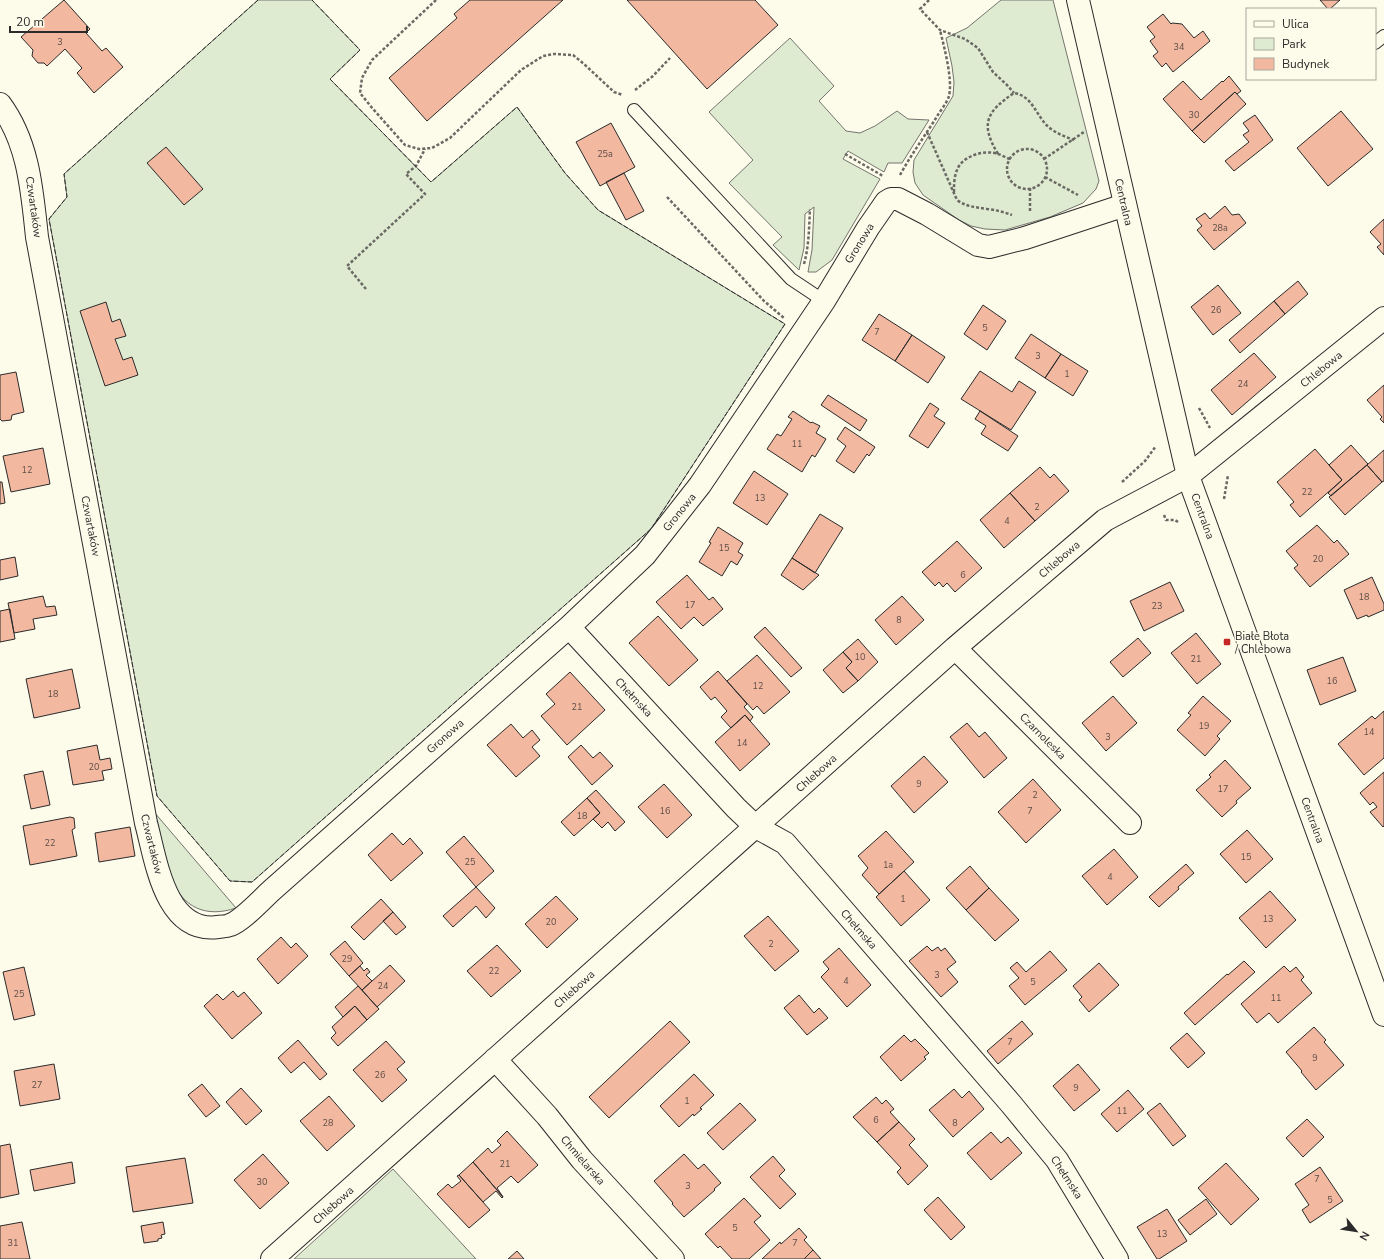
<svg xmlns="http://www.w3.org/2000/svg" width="1384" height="1259" viewBox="0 0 1384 1259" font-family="'Nunito Sans',sans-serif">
	<rect width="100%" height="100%" fill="#fdfbea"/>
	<path fill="#deebd1" stroke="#74746e" d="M258,0H312L360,50L330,79L431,182L517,107L565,173L598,210L785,324L651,529L252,882L230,881L157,796L49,219L67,197L64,174Z
		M1001,0H1053L1099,181L1096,189L1083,203L1050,217L1005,230L985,229L971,226L959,220L923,195L915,183L913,172L914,160L953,96L954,82L952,66L946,38L967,28Z
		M790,38L834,86L819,101L846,131L860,133L875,126L897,111L908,119L929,120L902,163H888L884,172L848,151L843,159L880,179L832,260L816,272H808L812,250L814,207L805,214L804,248L799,270L773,245L782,237L729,183L753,160L709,112Z
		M154,812L236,908C206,918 183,908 171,878Z
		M393,1169L476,1259H294Z"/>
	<path fill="#f2b8a0" stroke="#2b2b2b" d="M64,0L90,29L86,33L102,51L106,48L123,67L94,93L77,73L82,68L65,49L47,66L44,63H38L32,56L33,50L21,37Z
		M470,0H563L427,121L389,78L457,18L454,14Z
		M627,0H755L778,25L707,89Z
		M1320,0H1340L1330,9H1328Z
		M1163,14L1171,24L1172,23L1182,24L1194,38L1203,31L1210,41L1173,72L1166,63L1162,67L1153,56L1158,52L1150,41L1155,37L1147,27Z
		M1229,76L1241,91L1237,94L1235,92L1192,131L1163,99L1183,81L1201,100L1222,81L1223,82Z
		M1235,92L1246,104L1204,143L1192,131Z
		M1341,111L1373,149L1328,186L1297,148Z
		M1255,115L1273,140L1234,171L1225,161L1249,142L1243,135L1249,131L1243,123Z
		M611,123L635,167L600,186L576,142Z
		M166,147L203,189L184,205L147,163Z
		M624,173L644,211L626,220L606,182Z
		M1225,206L1232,215L1239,214L1246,223L1214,250L1197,230L1202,226L1196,219L1205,213L1210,219Z
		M1384,219V255L1377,247L1381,244L1370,232Z
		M1298,281L1308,294L1285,314L1274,301Z
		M1218,285L1241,313L1213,335L1191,307Z
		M1274,301L1285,314L1240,353L1229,340Z
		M106,302L112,322L120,319L126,336L115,339L123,360L132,357L138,375L105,386L80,311Z
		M983,305L1006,321L987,350L964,334Z
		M879,314L912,335L895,361L862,340Z
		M1031,334L1061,354L1045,378L1015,358Z
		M912,335L945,357L928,383L895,361Z
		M1254,353L1276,377L1232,415L1211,390Z
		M1061,354L1088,371L1073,396L1045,378Z
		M980,371L1012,392L1019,381L1036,392L1011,430L961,399Z
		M16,372L24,412L12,415L11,420L2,421L0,419V375Z
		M1384,385V423L1380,419L1382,417L1367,400Z
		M828,395L867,420L860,431L821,405Z
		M930,403L939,409L934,416L945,423L928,448L909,436Z
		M793,411L811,423L812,422L820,426L816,433L826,439L815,457L812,455L802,472L767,449L777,434L781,436L792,419L788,417Z
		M980,411L1018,436L1008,451L981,434L986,426L975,419Z
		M845,427L875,447L869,456L867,454L854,473L836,461L846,446L837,439Z
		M1351,445L1368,464L1331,496L1328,493L1342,480L1329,465Z
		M43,448L50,484L11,492L3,456Z
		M1315,449L1342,480L1300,517L1290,505L1294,502L1277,482Z
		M1384,450V481L1382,482L1367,465Z
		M1367,465L1382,482L1345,515L1329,497Z
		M1040,467L1050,478L1054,474L1069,491L1035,521L1010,493Z
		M754,471L788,494L767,525L733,503Z
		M0,482H2L5,503L0,504Z
		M1010,493L1035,521L1004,548L980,520Z
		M820,514L843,528L815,573L792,558Z
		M1317,525L1334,543L1337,540L1349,554L1310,587L1294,568L1298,565L1286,551Z
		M718,527L743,543L738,552L743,555L737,565L731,561L722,576L699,562L711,543L709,542Z
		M957,541L982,568L955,592L947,583L943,587L939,582L935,586L922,572Z
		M15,557L18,576L0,580V560Z
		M792,558L819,575L803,590L781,575Z
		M687,575L709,600L713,597L723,609L703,626L694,617L681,629L656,602Z
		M1372,577L1384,604V610L1368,617L1367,615L1357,619L1344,590Z
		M1170,582L1184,611L1144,631L1130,601Z
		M43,596L46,607L55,606L57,615L33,619L35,629L14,633L8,603Z
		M902,596L924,620L896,645L875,620Z
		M10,609L15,639L0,642V611Z
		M658,616L698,660L669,686L629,643Z
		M765,627L802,668L791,677L754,637Z
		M1196,633L1221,664L1197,684L1171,653Z
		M1138,638L1151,653L1123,677L1110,662Z
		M858,639L878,662L858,681L846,668L852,662L843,652Z
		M843,652L852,662L846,668L858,681L843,693L823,670Z
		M757,655L790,692L764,714L757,706L753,710L727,681Z
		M1343,657L1356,691L1320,705L1307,670Z
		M72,669L80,708L34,718L26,679Z
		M718,671L747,704L744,707L753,717L750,721L745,715L731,728L721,717L727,711L715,697L711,700L700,687Z
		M570,672L605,710L567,745L541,716L555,704L546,694Z
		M1113,696L1137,723L1106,751L1082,723Z
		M1203,696L1231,721L1217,736L1220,739L1205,756L1177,730L1191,715L1188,713Z
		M1384,711V758L1364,775L1338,744L1372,716L1375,719Z
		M745,715L770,744L740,771L715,742Z
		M967,723L979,737L985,732L1007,758L984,778L950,737Z
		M511,724L523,738L532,730L540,740L532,747L540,756L516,777L487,745Z
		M97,745L100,760L110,758L112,769L102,771L104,780L73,785L67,751Z
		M581,745L593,758L600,752L613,766L592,785L568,757Z
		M924,756L948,782L914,813L891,786Z
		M1225,760L1251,788L1236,801L1237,803L1222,817L1196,790L1211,777L1209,775Z
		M43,771L50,805L31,809L24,775Z
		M1384,772V826L1383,827L1370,812L1377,807L1373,802L1370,805L1360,793Z
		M1033,779L1061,810L1026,843L998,812Z
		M664,784L692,815L667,838L638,807Z
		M596,790L625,822L615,831L608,822L602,828L593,819L600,813L587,798Z
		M587,798L600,813L574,836L561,822Z
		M70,817L74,818L75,828L72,830L77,856L30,865L23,826Z
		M130,827L135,856L99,862L95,833Z
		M1247,830L1273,859L1246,883L1220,854Z
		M886,831L914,862L879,894L862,875L868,868L858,856Z
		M392,833L403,845L410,838L423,853L391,881L368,855Z
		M464,836L494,871L476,887L446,852Z
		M1114,849L1138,877L1107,905L1082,876Z
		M1186,864L1194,873L1178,887L1179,889L1159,907L1149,897Z
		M970,866L989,888L966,910L946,888Z
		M904,871L930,900L901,926L876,897Z
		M476,887L495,908L486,918L476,906L453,927L443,916Z
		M989,888L1019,920L995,941L966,910Z
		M1270,891L1296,920L1266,948L1239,918Z
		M556,896L578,919L547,948L525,924Z
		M381,899L393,912L364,940L351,927Z
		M393,912L406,927L396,935L383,921Z
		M768,916L799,951L775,971L744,936Z
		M281,937L291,948L296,943L308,956L278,984L257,959Z
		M345,941L363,963L349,976L330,954Z
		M497,945L521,971L491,997L467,971Z
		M927,946L932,951L938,947L941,951L945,948L956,962L947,969L958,982L941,997L909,961Z
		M839,948L871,985L847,1007L821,977L829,969L823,962Z
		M1050,951L1067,970L1025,1005L1009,986L1019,978L1010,968L1017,962L1026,972Z
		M1244,961L1255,972L1195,1025L1184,1013L1227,974L1228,975Z
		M1099,963L1119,985L1089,1012L1079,1000L1082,997L1073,986Z
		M390,965L405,981L377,1007L362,990Z
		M360,966L364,971L367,968L370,972L366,975L372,981L362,990L349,976Z
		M1284,966L1290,972L1296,967L1304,977L1301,980L1312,993L1278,1023L1269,1013L1257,1023L1241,1004Z
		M24,967L35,1015L14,1020L3,972Z
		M358,986L379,1009L367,1020L355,1006L343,1017L335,1007Z
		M233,991L238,997L244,992L262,1013L232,1039L204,1006L217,994L223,1000Z
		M799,995L814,1013L819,1008L828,1018L807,1035L784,1008Z
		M355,1006L367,1020L338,1046L331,1038L336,1033L332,1027Z
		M670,1021L690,1042L609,1118L589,1097Z
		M1022,1021L1033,1034L998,1064L987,1051Z
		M1314,1027L1326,1040L1324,1042L1344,1065L1316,1090L1301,1072L1302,1071L1286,1052Z
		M1187,1033L1205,1053L1188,1068L1170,1048Z
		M904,1035L911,1042L915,1039L929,1053L924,1057L926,1059L901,1081L880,1057Z
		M298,1040L327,1074L320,1080L304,1062L291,1073L278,1058Z
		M386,1041L405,1062L397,1069L407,1080L382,1102L353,1070Z
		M54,1064L60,1099L20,1106L14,1071Z
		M1078,1064L1100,1090L1074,1111L1053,1086Z
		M694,1074L714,1095L700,1108L702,1109L694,1116L693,1114L679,1127L660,1106Z
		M202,1084L220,1106L206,1117L188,1095Z
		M241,1088L262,1111L246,1125L226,1102Z
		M954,1089L962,1098L969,1091L984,1109L953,1137L929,1110Z
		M1128,1090L1144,1109L1117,1132L1101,1114Z
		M329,1096L355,1126L327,1151L300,1121Z
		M876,1097L882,1104L886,1100L894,1109L890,1112L899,1122L877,1142L853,1117Z
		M740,1103L756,1120L723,1150L707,1133Z
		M1160,1103L1186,1136L1173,1146L1147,1113Z
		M1307,1119L1324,1137L1303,1157L1286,1138Z
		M899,1122L915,1139L909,1145L928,1166L908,1185L897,1172L901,1168L877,1142Z
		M507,1131L538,1165L518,1183L511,1176L497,1188L503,1197L473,1162L488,1148L492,1153L501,1145L497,1141Z
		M991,1132L1001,1143L1008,1137L1022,1153L991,1180L967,1153Z
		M10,1144L19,1194L0,1198V1146Z
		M263,1154L289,1183L260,1209L234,1180Z
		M684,1154L698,1169L704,1164L721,1183L714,1189L715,1190L684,1217L672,1204L673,1203L654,1181Z
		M773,1156L785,1170L779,1176L796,1194L780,1209L750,1177Z
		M185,1158L193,1203L133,1212L126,1167Z
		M72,1162L75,1183L34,1191L30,1170Z
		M473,1162L503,1197L502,1198L496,1191L483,1202L459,1175Z
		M1226,1163L1259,1199L1231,1225L1198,1188Z
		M1320,1167L1343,1201L1310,1223L1302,1210L1309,1205L1295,1184Z
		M459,1175L490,1210L469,1228L437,1194L448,1184L452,1188L461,1181L457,1176Z
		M938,1197L965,1227L951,1240L924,1210Z
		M744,1198L761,1216L754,1222L770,1240L749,1259H732L720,1246L718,1248L705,1234Z
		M1206,1199L1217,1214L1190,1235L1178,1220Z
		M1167,1209L1187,1241L1159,1259H1157L1137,1227Z
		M22,1222L30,1259H0V1226Z
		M163,1222L165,1234L161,1235L162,1238L158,1239V1241L144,1243L141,1226Z
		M799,1228L807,1237L804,1240L813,1250L804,1259H762L780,1242L781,1244Z
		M813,1250L821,1259H804Z
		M517,1251L524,1259H508Z"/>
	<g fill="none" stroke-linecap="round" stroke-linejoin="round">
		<defs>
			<path id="service" d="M1375,43L1384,36
				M634,110L791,279L824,301"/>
			<path id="minor" d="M0,104C29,143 32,191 37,237L146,823C156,860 165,934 218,927C222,926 226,927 230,925C242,921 262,899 272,890L569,627L645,555L700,485L824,301L868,228L886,202L891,199H898L927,214L978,245L989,247L1025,238L1125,205
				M569,627L736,808L756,827L785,843L1011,1104L1057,1160L1117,1259
				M955,648L1130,823
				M495,1059L547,1116L582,1160L673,1259
				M272,1259L955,648L1105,520L1188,476L1384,318"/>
			<path id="tertiary" d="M1078,0L1188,476L1384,1015"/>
		</defs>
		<use href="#service" stroke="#2b2b2b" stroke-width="14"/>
		<use href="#minor" stroke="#2b2b2b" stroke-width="24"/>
		<use href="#tertiary" stroke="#2b2b2b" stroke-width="24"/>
		<path stroke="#6a6964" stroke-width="2.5" stroke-dasharray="3 2" stroke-linecap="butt" d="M436,0L372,60L362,78L360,93L373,109L405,145L419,149L432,148L450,138L521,70L543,56L554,54L573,55L584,64L614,92L623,95
			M929,0L920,9L940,30L965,39L978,48L993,72L1007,85L1014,93
			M635,90L653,76L670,58
			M927,132L957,200C967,207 975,207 987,209C996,210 1004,212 1012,215
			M1007 169a20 20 0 1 1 40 0a20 20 0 1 1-40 0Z
			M845,154L883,176
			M998,154C980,124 986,112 1014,93C1034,96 1036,118 1051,129C1058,134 1066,137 1074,140
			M1044,159L1084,132
			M900,175C911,155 924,137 936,118C940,111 947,103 949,96C953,79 944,47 940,30
			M1045,177L1078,195
			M954,192C954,185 954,177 957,170C962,156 985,149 998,154C1002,155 1006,158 1010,159
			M667,197L764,301L784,318
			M1030,211V188
			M804,264C809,246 809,228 810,209
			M366,289L347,266L425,194L406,174L416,166L425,149
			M1199,408L1210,428
			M1122,482L1145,461L1156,446
			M1224,499L1228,475
			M1164,515L1166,520H1175L1178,522"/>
		<use href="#service" stroke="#fdfbea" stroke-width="12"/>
		<use href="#minor" stroke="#fdfbea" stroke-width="22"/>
		<use href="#tertiary" stroke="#fdfbea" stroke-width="22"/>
		<path stroke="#2b2b2b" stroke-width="1" stroke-dasharray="5 2" stroke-linecap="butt" d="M258,0L64,174L67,197L49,219L157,796L230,881L252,882L651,529L785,324L598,210L565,173L517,107L431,182L330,79L360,50L312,0"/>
	</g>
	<rect fill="#c62828" stroke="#fdfbea" stroke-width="1.5" x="1223" y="638" width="8" height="8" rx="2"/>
	<g text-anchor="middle" stroke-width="3" stroke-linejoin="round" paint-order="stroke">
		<g font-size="9" fill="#5d4e48">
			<text x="60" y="45">3</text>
			<text x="1179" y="50">34</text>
			<text x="1194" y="118">30</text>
			<text x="605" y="157">25a</text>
			<text x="1220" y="231">28a</text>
			<text x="1216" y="313">26</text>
			<text x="985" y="331">5</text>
			<text x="877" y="335">7</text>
			<text x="1038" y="359">3</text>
			<text x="1067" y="377">1</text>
			<text x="1243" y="387">24</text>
			<text x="797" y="447">11</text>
			<text x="27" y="473">12</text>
			<text x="1307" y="495">22</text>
			<text x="760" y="501">13</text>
			<text x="1037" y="510">2</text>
			<text x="1007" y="524">4</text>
			<text x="724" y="551">15</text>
			<text x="1318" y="562">20</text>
			<text x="963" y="578">6</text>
			<text x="1364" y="600">18</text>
			<text x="690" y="608">17</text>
			<text x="1157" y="609">23</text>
			<text x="899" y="623">8</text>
			<text x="860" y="660">10</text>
			<text x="1196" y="662">21</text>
			<text x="1332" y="684">16</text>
			<text x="758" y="689">12</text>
			<text x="53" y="697">18</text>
			<text x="577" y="710">21</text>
			<text x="1204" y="729">19</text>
			<text x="1369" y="735">14</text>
			<text x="1108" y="740">3</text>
			<text x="742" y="746">14</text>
			<text x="94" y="770">20</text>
			<text x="919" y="787">9</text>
			<text x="1223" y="792">17</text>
			<text x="1035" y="798">2</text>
			<text x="665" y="814">16</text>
			<text x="1030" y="814">7</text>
			<text x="582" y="819">18</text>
			<text x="50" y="846">22</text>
			<text x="1246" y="860">15</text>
			<text x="470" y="865">25</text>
			<text x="888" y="868">1a</text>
			<text x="1110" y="880">4</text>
			<text x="903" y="902">1</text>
			<text x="1268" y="922">13</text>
			<text x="551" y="925">20</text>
			<text x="771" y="947">2</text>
			<text x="347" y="962">29</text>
			<text x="494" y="974">22</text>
			<text x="937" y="978">3</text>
			<text x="846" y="984">4</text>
			<text x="1033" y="985">5</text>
			<text x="383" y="989">24</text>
			<text x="19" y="997">25</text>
			<text x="1276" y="1001">11</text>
			<text x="1010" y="1045">7</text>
			<text x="1315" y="1061">9</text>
			<text x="380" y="1078">26</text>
			<text x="37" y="1088">27</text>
			<text x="1076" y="1091">9</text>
			<text x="687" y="1104">1</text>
			<text x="1122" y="1114">11</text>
			<text x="876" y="1123">6</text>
			<text x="328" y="1126">28</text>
			<text x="955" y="1126">8</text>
			<text x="505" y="1167">21</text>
			<text x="1317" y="1182">7</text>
			<text x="262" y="1185">30</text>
			<text x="688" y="1189">3</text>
			<text x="1330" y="1203">5</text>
			<text x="735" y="1231">5</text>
			<text x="1162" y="1237">13</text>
			<text x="13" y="1246">31</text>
			<text x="795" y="1246">7</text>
		</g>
		<g font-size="11" fill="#2b2b2b" stroke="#fdfbea">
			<text transform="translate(1124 202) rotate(77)" y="4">Centralna</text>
			<text transform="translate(34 207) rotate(82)" y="4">Czwartaków</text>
			<text transform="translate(859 243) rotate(-58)" y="4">Gronowa</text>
			<text transform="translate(1321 369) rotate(-39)" y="4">Chlebowa</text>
			<text transform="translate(679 512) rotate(-51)" y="4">Gronowa</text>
			<text transform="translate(1203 516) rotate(70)" y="4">Centralna</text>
			<text transform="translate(91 526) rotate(79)" y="4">Czwartaków</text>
			<text transform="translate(1059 559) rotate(-41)" y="4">Chlebowa</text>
			<text transform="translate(634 697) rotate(47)" y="4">Chełmska</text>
			<text transform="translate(445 736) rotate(-42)" y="4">Gronowa</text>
			<text transform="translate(1043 736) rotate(45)" y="4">Czarnoleska</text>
			<text transform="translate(816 773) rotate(-42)" y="4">Chlebowa</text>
			<text transform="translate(1313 820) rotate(70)" y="4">Centralna</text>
			<text transform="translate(152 844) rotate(76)" y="4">Czwartaków</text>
			<text transform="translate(859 929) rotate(49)" y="4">Chełmska</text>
			<text transform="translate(574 989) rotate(-42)" y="4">Chlebowa</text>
			<text transform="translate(583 1160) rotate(49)" y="4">Chmielarska</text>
			<text transform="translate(1067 1177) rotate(57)" y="4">Chełmska</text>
			<text transform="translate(333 1205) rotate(-42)" y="4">Chlebowa</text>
		</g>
		<g font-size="11" fill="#2b2b2b" stroke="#fdfbea" text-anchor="start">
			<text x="1235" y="640">Białe Błota<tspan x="1235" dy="13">/ Chlebowa</tspan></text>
		</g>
	</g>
	<rect x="1246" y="8" width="130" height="72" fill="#fdfbea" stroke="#a9a89e"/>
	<rect x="1254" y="21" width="20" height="6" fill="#fdfbea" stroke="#a9a89e"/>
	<text x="1282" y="28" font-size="12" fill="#2b2b2b">Ulica</text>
	<rect x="1254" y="38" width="20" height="12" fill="#deebd1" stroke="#a9a89e"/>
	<text x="1282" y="48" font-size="12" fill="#2b2b2b">Park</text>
	<rect x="1254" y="58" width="20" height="12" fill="#f2b8a0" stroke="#a9a89e"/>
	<text x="1282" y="68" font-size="12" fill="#2b2b2b">Budynek</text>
	<g transform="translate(1356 1231) rotate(120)" stroke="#fdfbea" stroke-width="3" paint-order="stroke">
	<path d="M0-3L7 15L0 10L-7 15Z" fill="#2b2b2b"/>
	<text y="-6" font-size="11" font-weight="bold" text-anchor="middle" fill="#2b2b2b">N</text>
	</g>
	<path d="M10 26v6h77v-6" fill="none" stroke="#2b2b2b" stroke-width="2"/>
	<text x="16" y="26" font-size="12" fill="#2b2b2b" stroke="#fdfbea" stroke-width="3" paint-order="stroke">20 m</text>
</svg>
